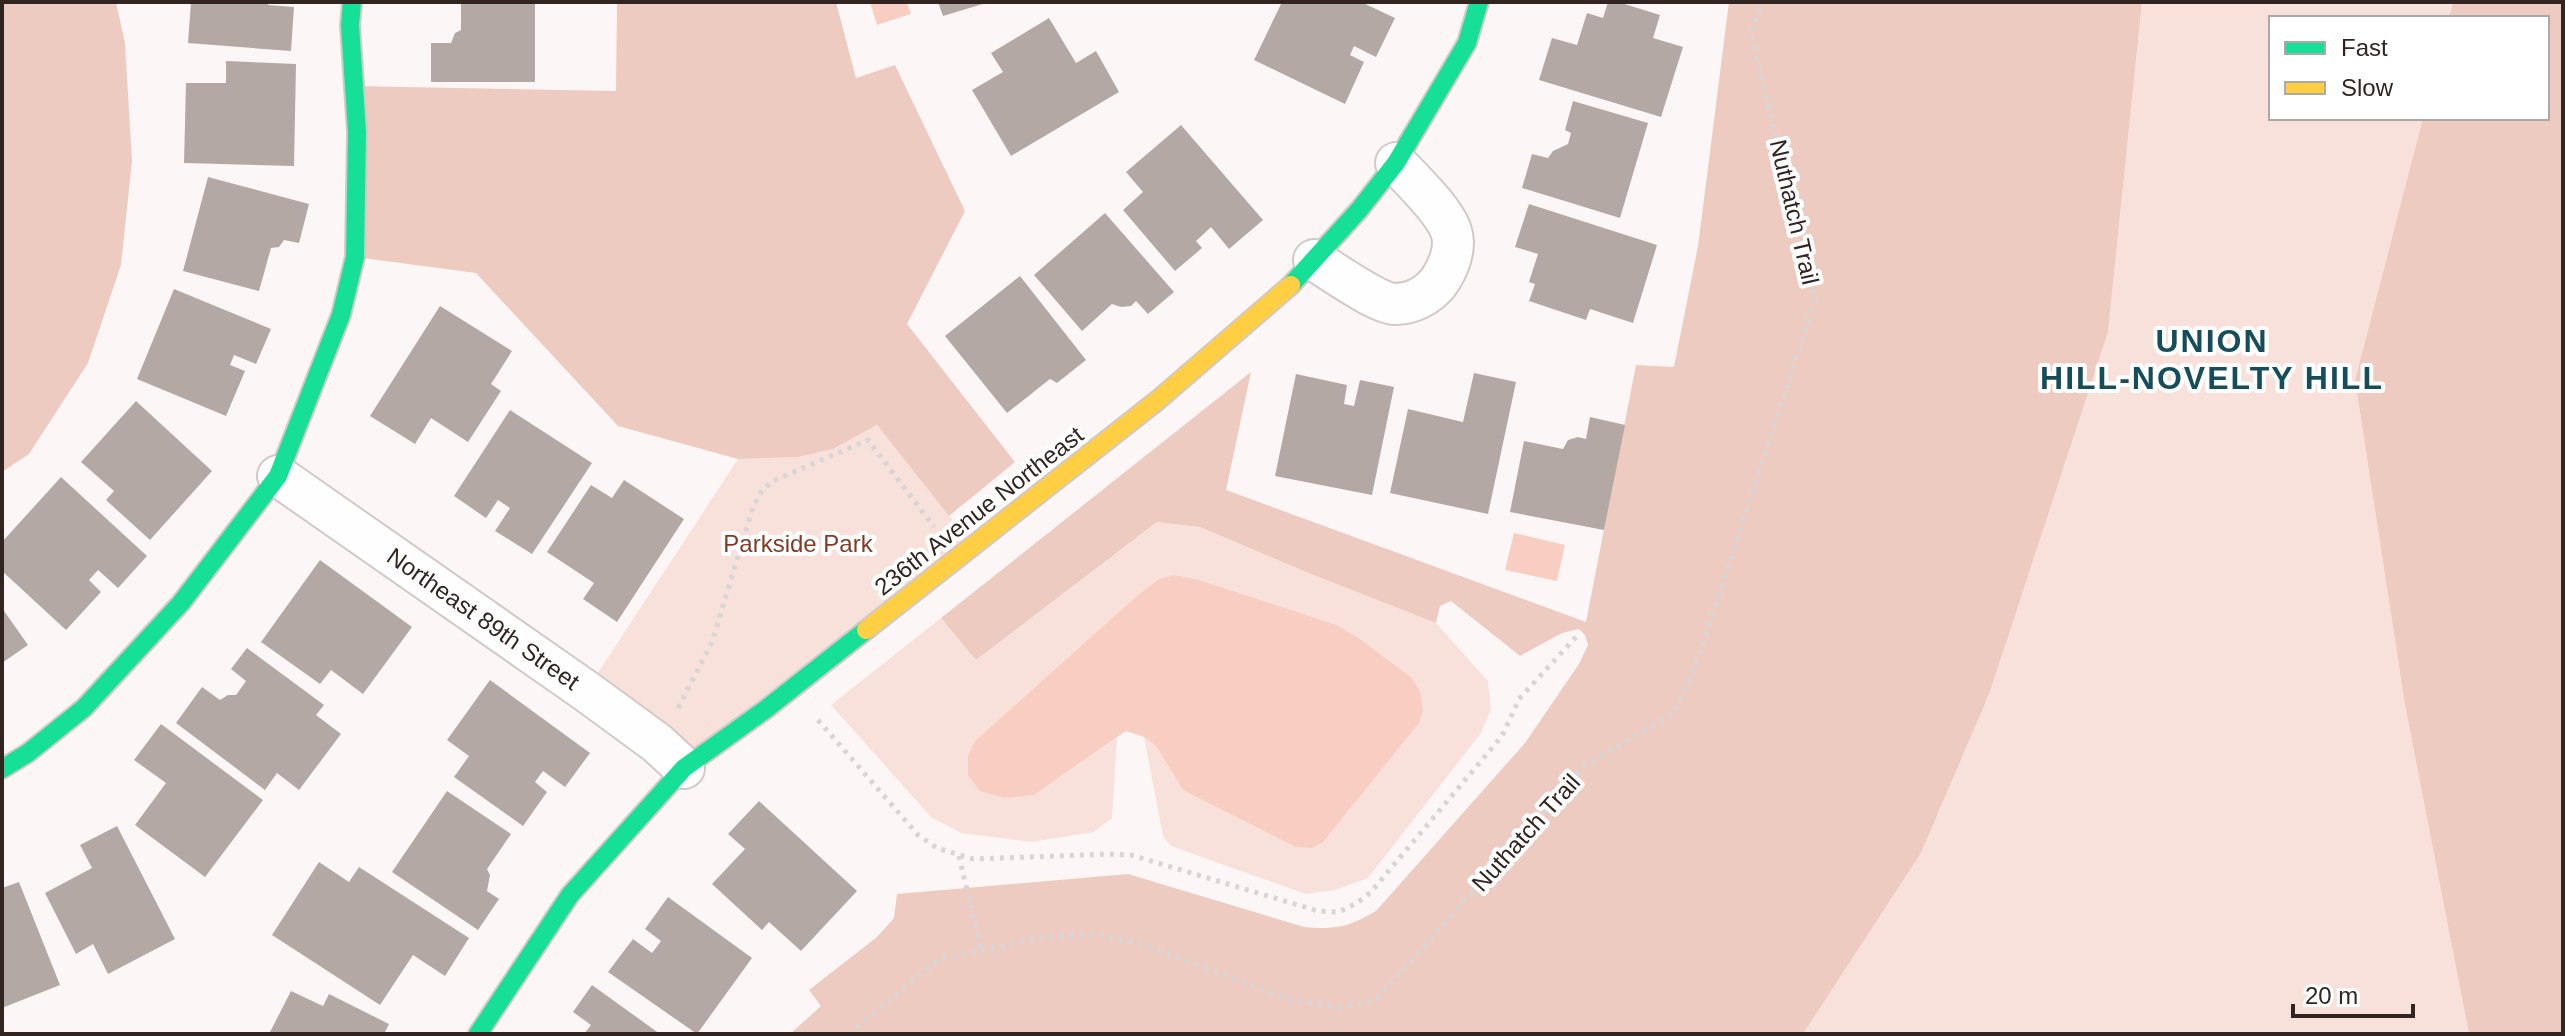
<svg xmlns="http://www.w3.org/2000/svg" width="2565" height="1036" viewBox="0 0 2565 1036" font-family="Helvetica,sans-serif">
	<rect width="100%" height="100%" fill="#fcf7f6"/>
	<path fill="#f8e1da" d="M2142,2H2453L2449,18H2271V118H2423L2355,380L2405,705L2469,1034H1803L1921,853L1990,692L2108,332Z
		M877,425L974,547L684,768L586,691L738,459L798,457L833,449Z
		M1157,522L1200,527L1311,574L1436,623L1488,681L1491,709L1481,733L1368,878L1335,890L1306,894L1171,846L1163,836L1144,737L1156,746L1183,790L1411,677L1359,638L1337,625L1200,580L1176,575L1159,579L976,740L1034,795L1117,738L1112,818L1094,832L1031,842L961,833L931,817L831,705L941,618L976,660Z"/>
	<path fill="#edcbc1" d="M2,2H116L125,43L132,161L121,265L88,363L29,454L2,472Z
		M617,2H836L856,78L895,65L965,211L907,324L1015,462L949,516L877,425L833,449L798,457L738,459L618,426L476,273L355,257L354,86L616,91Z
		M1729,2H2142L2108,332L1990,692L1921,853L1803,1034H790L821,1006L809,990L877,937L894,918L897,894L1128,874L1304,927C1335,930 1349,927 1376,911L1525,743L1579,664L1588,645L1585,635L1579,629L1562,633L1520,656L1451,601L1440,606L1436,623L1311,574L1200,527L1157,522L976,660L941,618L1251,372L1226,490L1586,622L1636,365L1674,367L1698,246Z
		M2453,2H2563V1034H2469L2405,705L2355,380L2423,118H2547V18H2449Z"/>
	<path fill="#f9cec2" d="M870,2H907L911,14L877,25Z
		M1514,533L1565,545L1557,581L1505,570Z
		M1175,575L1200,580L1337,625L1359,638L1411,677L1420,692L1423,710L1419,723L1323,842L1312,848L1296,847L1183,790L1156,746L1144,737L1126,731L1034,795L1005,798L980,791L968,775V755L976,740L1137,596L1159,579Z"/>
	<path fill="#b4a8a5" d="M191,2H268V5L294,7L291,51L188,43Z
		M461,2H535V82H431V43H451L455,33L461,30Z
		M938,2H986V3L943,16Z
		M1282,2H1361L1395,18L1376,57L1354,46L1350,55L1364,62L1345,104L1254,60Z
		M1608,2H1618L1660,15L1653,38L1683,47L1661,117L1539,80L1552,38L1577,45L1587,13L1603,18Z
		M1049,18L1076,63L1096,51L1119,92L1011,156L972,90L1003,72L991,53Z
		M226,61L296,64L294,166L184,163L186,83H226Z
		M1573,101L1648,123L1620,218L1522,188L1532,154L1548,158L1553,151L1568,144L1571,133L1565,130Z
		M1181,125L1263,220L1229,249L1211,227L1196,241L1202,248L1175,271L1123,210L1143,192L1126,172Z
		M208,177L309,204L299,243L284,240L279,247L271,248L259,291L183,271Z
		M1529,204L1657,245L1633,323L1590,309L1586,320L1529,301L1535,284L1529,282L1538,254L1515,247Z
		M1105,213L1174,292L1148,314L1136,301L1131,306L1121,307L1112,304L1082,331L1034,275Z
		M1020,276L1086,360L1057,383L1050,379L1007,413L945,336Z
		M174,289L271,329L256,364L234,355L230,365L245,371L226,416L137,379Z
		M440,306L512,351L491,384L501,391L468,442L431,418L415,444L370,416Z
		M1474,373L1516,382L1488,514L1390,493L1408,409L1463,422Z
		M1296,374L1347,385L1344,404L1354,406L1360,380L1394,387L1372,495L1275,476Z
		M136,401L212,471L150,540L106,500L114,491L81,462Z
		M510,410L592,463L532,554L495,531L510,508L498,500L486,518L454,496Z
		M1590,417L1625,425L1604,530L1510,512L1524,441L1563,449L1568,440L1578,437L1586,439Z
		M61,477L147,556L118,588L98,570L89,580L101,592L66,630L2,571V542Z
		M624,480L684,519L617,622L583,599L594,583L547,552L591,485L612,498Z
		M320,560L412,627L363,694L331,670L320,684L261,642Z
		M2,608L28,645L2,663Z
		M247,648L324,705L316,715L341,734L299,790L277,773L265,790L176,723L202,687L220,700L228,695H236L246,681L231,669Z
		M490,680L590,753L565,787L543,771L535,782L547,792L523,826L454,777L469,756L447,740Z
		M161,724L263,800L205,877L135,825L166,783L134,760Z
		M447,791L511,834L487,869L490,875L487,891L499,899L478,930L392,872Z
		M759,801L857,891L801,951L769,922L762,930L712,884L745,849L728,834Z
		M117,826L175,939L108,974L93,944L76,954L45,893L92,868L80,845Z
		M319,862L349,882L359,867L469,938L445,976L413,955L380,1005L272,935Z
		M19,882L60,985L2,1008V888Z
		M668,897L752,958L697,1034L608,972L633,939L652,953L661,941L645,929Z
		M592,985L660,1034H584L591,1025L573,1012Z
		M291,991L323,1006L329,994L389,1024L384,1034H269Z"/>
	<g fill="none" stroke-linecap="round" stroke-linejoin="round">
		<defs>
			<path id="street" d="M1314,260C1331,270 1376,303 1395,304C1412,304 1427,296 1438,283C1448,269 1457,248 1451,231C1444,210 1411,179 1396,163
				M278,476L586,691L657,743L684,768"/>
			<path id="fast" d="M1291,285L1359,210L1396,163L1467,43L1479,2
				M2,769L28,753L84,708L181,603L278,476L341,315L355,257L357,132L350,25L352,2
				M478,1034L570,895L684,768L766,709L866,630"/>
			<path id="slow" d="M866,630L1158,400L1291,285"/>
		</defs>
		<use href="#street" stroke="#d2c9c7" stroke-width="44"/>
		<use href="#fast" stroke="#d2c9c7" stroke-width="22"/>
		<use href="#slow" stroke="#d2c9c7" stroke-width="22"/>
		<path stroke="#d7d5d5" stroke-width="5" stroke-dasharray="4 6" stroke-linecap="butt" d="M678,708L712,642L753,507L762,490L773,481L868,440L934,527
			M818,720L918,835L937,848L973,859L1109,854L1131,855L1318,911L1339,912L1357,903L1371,892L1502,736L1519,699L1576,637
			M959,856L981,950
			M849,1034L938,960L1042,937L1096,934L1141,944L1289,999L1341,1008L1377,999L1585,766L1675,712L1700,654L1815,300L1751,33L1763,2"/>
		<use href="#street" stroke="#fffefe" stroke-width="40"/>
		<use href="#fast" stroke="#16e098" stroke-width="18"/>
		<use href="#slow" stroke="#ffcf43" stroke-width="18"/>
	</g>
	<g text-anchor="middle" stroke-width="8" stroke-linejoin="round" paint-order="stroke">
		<g font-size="24" fill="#322420" stroke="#fff">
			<text transform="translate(1794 212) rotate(77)" y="8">Nuthatch Trail</text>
			<text transform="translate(979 511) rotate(-38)" y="8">236th Avenue Northeast</text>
			<text transform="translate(483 619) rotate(35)" y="8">Northeast 89th Street</text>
			<text transform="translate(1526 833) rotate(-48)" y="8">Nuthatch Trail</text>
		</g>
		<g font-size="24" fill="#803a26" stroke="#fff">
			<text x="798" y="552">Parkside Park</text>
		</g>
		<g font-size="32" font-weight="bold" letter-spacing="2" fill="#164d5a" stroke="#fff">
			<text x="2212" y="352">UNION<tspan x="2212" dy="37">HILL-NOVELTY HILL</tspan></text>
		</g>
	</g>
	<rect width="2565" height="1036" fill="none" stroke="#322420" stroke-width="8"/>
	<rect x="2269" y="16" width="280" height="104" fill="#ffffff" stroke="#ada7a6" stroke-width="2"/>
	<rect x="2285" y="42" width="40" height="12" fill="#16e098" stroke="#ada7a6" stroke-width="2"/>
	<text x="2341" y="56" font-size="24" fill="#322420">Fast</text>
	<rect x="2285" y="82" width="40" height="12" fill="#ffcf43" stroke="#ada7a6" stroke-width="2"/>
	<text x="2341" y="96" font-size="24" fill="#322420">Slow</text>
	<path d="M2293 1004v12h120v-12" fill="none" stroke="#322420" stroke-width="4"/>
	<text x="2305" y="1004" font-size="24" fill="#322420" stroke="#ffffff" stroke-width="6" paint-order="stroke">20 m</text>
</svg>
